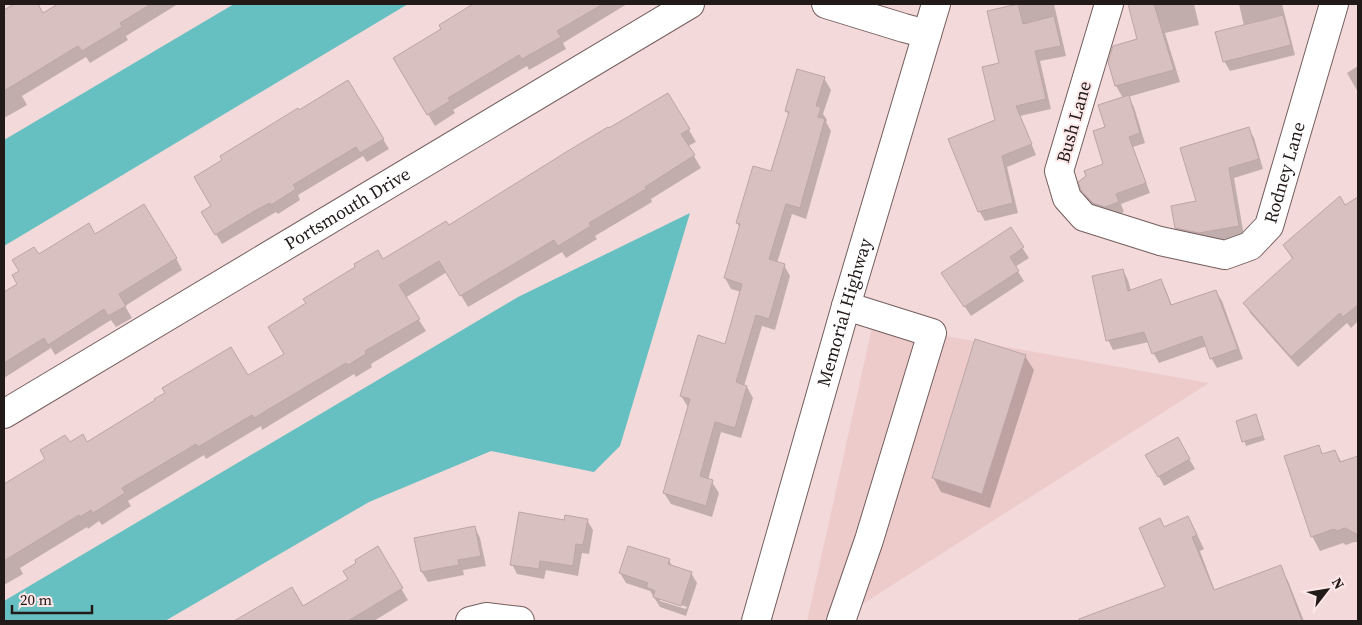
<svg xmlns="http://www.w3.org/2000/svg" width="1362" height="625" viewBox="0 0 1362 625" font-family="'Source Serif 4',serif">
	<rect width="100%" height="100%" fill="#f3d9d9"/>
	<path fill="#eecbcb" d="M873,323L1209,383L836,621H807Z"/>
	<path fill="#66c0c1" d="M234,4H408L4,246V140Z
		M690,213L620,446L594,472L491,451L369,502L165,621H4V601L518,297Z"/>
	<path fill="#0003" fill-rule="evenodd" d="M17,4H37L58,40L67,4H178L126,36L128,40L90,63L86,57L22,96L27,105L4,118V12Z
		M477,4H523L527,12L542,4H627L563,43L566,49L529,70L527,66L453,110L455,113L435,126L394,58L443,29L441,25Z
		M1025,4H1054L1066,56L1040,61L1051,109L1020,116L1036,155L1007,167L1018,213L985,221L979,211L996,121L1000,64L989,12Z
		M1130,4H1194L1199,25L1165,33L1180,82L1128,97L1134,107L1145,143L1133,147L1150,193L1121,204L1124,212L1111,217L1100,213L1088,200L1082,190L1105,165L1106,128L1123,98L1116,86L1109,62L1138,40Z
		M1239,4H1282L1295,55L1230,71L1224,61L1244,26Z
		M1358,66V92L1347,73Z
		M824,78L831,90L823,114L827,120L826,122L831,131L806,219L792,214L777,263L784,265L790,276L775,330L762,326L744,386L747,387L753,398L741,438L721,432L708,480L712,482L719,493L712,517L671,504L664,493L688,407L681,396L726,345L741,292L731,289L725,278L740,228L737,223L772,173L789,116L786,110Z
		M348,81L389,149L367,162L363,156L298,195L300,200L278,214L276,212L222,244L203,213L213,207L299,112Z
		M668,94L696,142L688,146L701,168L651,199L652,202L595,236L597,239L566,258L562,252L468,307L447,272L405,298L426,331L371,364L372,367L356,377L354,374L262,430L261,426L206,459L204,455L128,501L131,506L102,525L99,521L88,529L87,527L20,568L23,574L4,585V486L47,460L70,443L87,444L247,377L285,354L383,260L448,227Z
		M1248,128L1254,138L1263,169L1234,178L1244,236L1205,243L1182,238L1176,228L1197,202Z
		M1358,198V282L1346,290L1358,304V321L1351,328L1347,323L1298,367L1251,314L1244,303L1293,260L1284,246Z
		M1010,229L1029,258L1015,267L1024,281L971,316L949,283Z
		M95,235L176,258L182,270L125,306L132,318L116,327L111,320L55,355L51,348L4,378V293L18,284L20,271L38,256Z
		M1123,270L1128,280L1131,291L1161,280L1166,290L1172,306L1216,291L1222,301L1243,359L1217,368L1211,358L1207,346L1159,363L1154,354L1149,342L1113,350L1108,340Z
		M1025,356L1034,370L990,508L941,492L933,477Z
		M1256,416L1265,440L1246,446L1237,421Z
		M1178,439L1195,469L1164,486L1147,455Z
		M1318,447L1323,455L1335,451L1342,463L1354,459L1358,466V542H1354L1346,545L1343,543L1320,551L1312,536Z
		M1188,518L1196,532L1204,549L1200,551L1215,591L1280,567L1288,581L1304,621H1115L1110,609L1166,588L1164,528Z
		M587,520L593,530L589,554L582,553L578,576L546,570L544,579L517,574L512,564L565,521Z
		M475,528L480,538L486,566L463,570L464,575L428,582L422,572L416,539Z
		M377,548L408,600L374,621H244L257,614L292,588L304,607L350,579Z
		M669,560L672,566L691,573L697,583L686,616L660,607L650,591L626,583L620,573ZM660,598L687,607L686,609L660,601Z"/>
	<path fill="#d9c0c0" stroke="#bda5a5" d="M14,4H38L43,13L58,4H151L120,23L122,27L82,51L78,46L4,91V10Z
		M473,4H603L557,31L561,37L522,59L519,55L448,98L450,101L427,115L393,58L441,29L439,25Z
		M1018,4L1023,24L1054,16L1061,46L1035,51L1046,99L1016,106L1032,144L1002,156L1013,203L978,212L948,139L995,120L982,67L999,63L987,11Z
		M1128,4H1154L1174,70L1115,86L1108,62L1113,46L1137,39Z
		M1283,15L1291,45L1223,62L1215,32Z
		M797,69L825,77L816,106L821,107L818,117L825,119L800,208L786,204L769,259L785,264L769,319L756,315L736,382L747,386L735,428L715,422L700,476L713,480L706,506L663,493L690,399L680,396L698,335L725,344L742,284L724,278L740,224L736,223L753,166L771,171L789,112L785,111Z
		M348,80L384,139L360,153L356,147L293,185L296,189L271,205L270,203L256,210L215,235L201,212L211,206L194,177L222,160L220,156L298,108L299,110Z
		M668,93L690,129L681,134L695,155L645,187L646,189L589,223L591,226L558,246L554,240L460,296L439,261L399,285L420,319L365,351L366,354L348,365L346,363L254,418L252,415L198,447L196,444L122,488L125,493L93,513L91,510L80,517L79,515L4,561V484L45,459L40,450L65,435L70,442L83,434L87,442L155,400L154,399L165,393L162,388L231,347L248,375L284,354L268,327L306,303L303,299L355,267L354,264L378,250L383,259L446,221L449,225L571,149L608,127L609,128Z
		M1129,95L1140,133L1129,137L1146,183L1116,194L1119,202L1105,207L1093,203L1081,190L1078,182L1086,176L1084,171L1103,164L1093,131L1105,127L1098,105Z
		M1249,127L1259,159L1229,168L1239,226L1199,233L1175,228L1171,206L1196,201L1180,148Z
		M1340,196L1345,205L1358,197V305L1343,317L1340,313L1291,357L1243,303L1293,258L1283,245Z
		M144,204L177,258L119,294L126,306L108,316L104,309L48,345L44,338L4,363V292L17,284L12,275L19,271L12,260L34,247L39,254L89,223L95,234Z
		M1011,227L1024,247L1010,257L1019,271L964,307L941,273Z
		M1123,269L1128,291L1161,279L1171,305L1216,290L1238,349L1210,359L1202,336L1152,354L1144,332L1106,341L1092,276Z
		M975,339L1026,355L982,494L932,478Z
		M1256,414L1263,436L1242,442L1236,421Z
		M1178,437L1190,459L1158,477L1145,455Z
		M1319,445L1322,454L1335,450L1340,462L1358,456V535L1345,528L1337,531L1334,529L1311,537L1284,456Z
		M519,512L564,520L565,515L588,519L583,545L576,544L573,566L540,561L539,569L510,565Z
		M1188,516L1197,535L1192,537L1214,590L1281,565L1302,621H1079V619L1165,587L1139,528L1160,518L1164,527Z
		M475,526L481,556L458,560L459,565L421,572L414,538Z
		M378,546L403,588L348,621H234L292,587L303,606L348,579L343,571L356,563L355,560Z
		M628,546L670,559L668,564L692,572L681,606L653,597L655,591L646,587L648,583L619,573Z"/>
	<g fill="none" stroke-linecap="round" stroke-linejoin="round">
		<defs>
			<g id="minor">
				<path d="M826,4L904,28L927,34"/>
				<path id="s1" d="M1109,4L1059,171L1067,198L1084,217L1160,241L1225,255L1250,246L1269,226L1334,4"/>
				<path id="s2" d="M4,414L690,4"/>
				<path d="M470,621L486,617L520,621"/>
				<path id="s3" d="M756,621L846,306L936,4"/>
				<path d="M841,621L869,540L932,333L846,306"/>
			</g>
		</defs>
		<use href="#minor" stroke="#745e5e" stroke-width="30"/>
		<use href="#minor" stroke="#fff" stroke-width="28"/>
	</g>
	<g text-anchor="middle" stroke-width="4" stroke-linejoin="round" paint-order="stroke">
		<g font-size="18" fill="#221919" stroke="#fde7e7">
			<text transform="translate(1074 122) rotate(-74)" y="6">Bush Lane</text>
			<text dy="6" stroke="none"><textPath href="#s1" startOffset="484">Rodney Lane</textPath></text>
			<text dy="6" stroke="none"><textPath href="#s2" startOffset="400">Portsmouth Drive</textPath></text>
			<text dy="6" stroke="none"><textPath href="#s3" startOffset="321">Memorial Highway</textPath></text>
		</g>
	</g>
	<rect width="1362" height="625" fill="none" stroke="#221919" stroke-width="10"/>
	<g transform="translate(1327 590) rotate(59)" stroke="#fde7e7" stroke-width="4" paint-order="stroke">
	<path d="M0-4L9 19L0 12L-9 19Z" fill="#221919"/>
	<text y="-8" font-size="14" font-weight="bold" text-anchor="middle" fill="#221919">N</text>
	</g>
	<path d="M12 605v8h80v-8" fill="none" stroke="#221919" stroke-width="2.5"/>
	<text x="20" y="605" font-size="15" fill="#221919" stroke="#fde7e7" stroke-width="4" paint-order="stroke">20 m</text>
</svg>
